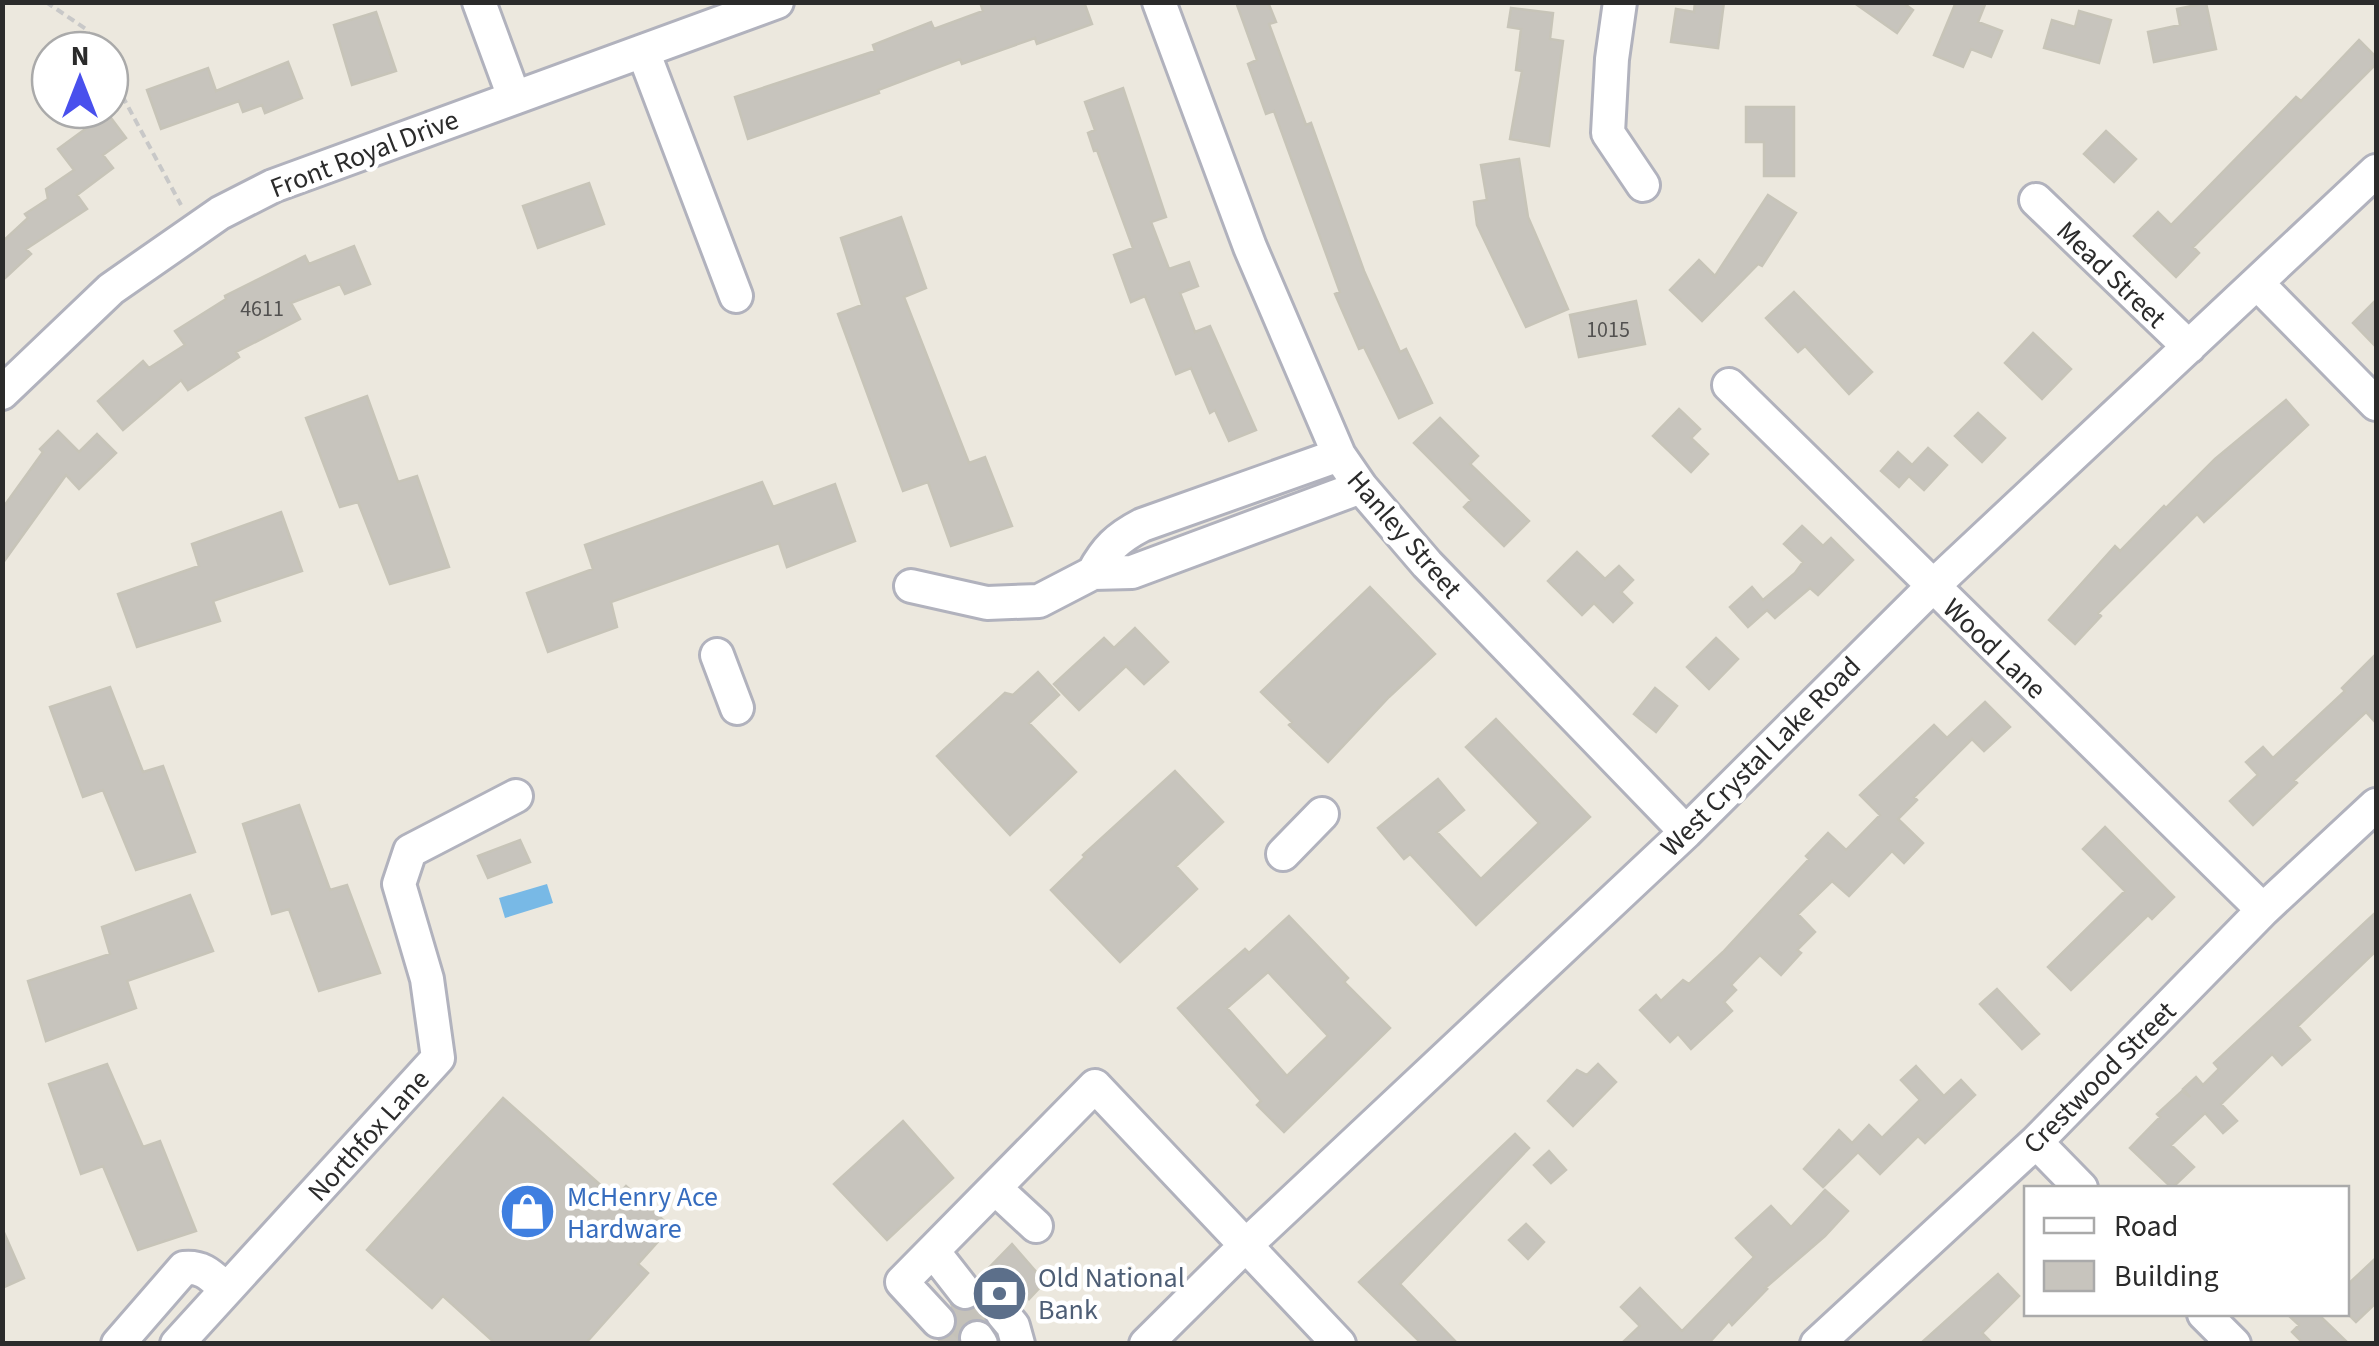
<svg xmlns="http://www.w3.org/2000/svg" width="2379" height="1346" viewBox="0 0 2379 1346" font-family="'Source Sans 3',sans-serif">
	<rect width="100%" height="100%" fill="#ece8de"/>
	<path fill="#78b9e6" d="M547,884L553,903L505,918L499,898Z"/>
	<path fill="#c7c4bd" stroke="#c7c4b8" stroke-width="2.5" fill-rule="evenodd" d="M980,2H1084L1092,24L1037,44L1035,38L962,64L960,59L878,90L879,93L748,139L735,97L875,51L873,45L931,22L934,29L983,11Z
		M1236,2H1268L1276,22L1269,24L1306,125L1311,123L1364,271L1400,352L1406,349L1432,403L1399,418L1364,347L1359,349L1335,294L1340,292L1274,111L1266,114L1248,64L1257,60Z
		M1695,2H1724L1718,48L1671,42L1676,9L1694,12Z
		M1853,2H1902L1913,10L1897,33Z
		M1956,2H1986L1978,22L2002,31L1991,57L1971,49L1963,67L1934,55Z
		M2206,3L2216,49L2154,62L2148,32L2180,25L2177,9Z
		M1511,8L1553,13L1550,39L1563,41L1549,146L1510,139L1522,71L1516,70L1521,29L1508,27Z
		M2079,11L2111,20L2099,63L2044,48L2052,20L2075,27Z
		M376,12L396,71L352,85L334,25Z
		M2359,40L2376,57V64L2193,247L2199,253L2176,277L2134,236L2158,212L2171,225L2296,97L2301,101Z
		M288,62L302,98L265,113L262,105L243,112L239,101L161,129L147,90L208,68L216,91Z
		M1123,88L1166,217L1151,222L1169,269L1189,262L1198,286L1180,293L1195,332L1210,326L1256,430L1229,441L1215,410L1210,413L1191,368L1176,374L1145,296L1131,302L1114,255L1133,248L1097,150L1094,151L1088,133L1095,130L1085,102Z
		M1746,107H1794V176H1764V142H1746Z
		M74,110H105L126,138L103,155L113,168L77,195L87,209L26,249L31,254L2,281V242L28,218L25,214L48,199L46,189L74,170L58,149L88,127Z
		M2106,131L2136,159L2114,182L2084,154Z
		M1519,159L1528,217L1568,309L1526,327L1477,225L1474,202L1487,200L1481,165Z
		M589,183L604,224L538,248L523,206Z
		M1768,195L1796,213L1762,266L1758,264L1702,321L1670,290L1699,260L1715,276Z
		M901,217L926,288L904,297L969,463L985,457L1012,526L951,546L928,482L903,491L838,314L862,305L841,238Z
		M354,246L370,284L345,294L340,284L291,303L300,319L236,352L239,357L188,390L181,380L123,430L98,401L143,361L149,368L185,345L175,331L226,299L225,296L305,256L309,264Z
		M1794,292L1872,372L1849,394L1805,346L1798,352L1766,318Z
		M2376,300V347L2353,323Z
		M1636,301L1645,344L1579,357L1570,315Z
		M2033,333L2071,369L2042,399L2005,363Z
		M367,396L398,482L417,476L449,567L390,584L358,502L340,507L306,418Z
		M2286,400L2308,425L2204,522L2197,514L2098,613L2101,616L2075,644L2049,620L2115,546L2120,551L2164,506L2166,508L2215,459Z
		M1679,409L1700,429L1691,438L1708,454L1691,472L1653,436Z
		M1978,413L2005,438L1982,462L1955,436Z
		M1440,418L1478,456L1470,464L1529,521L1504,546L1464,507L1471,500L1414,443Z
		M58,431L79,452L97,434L116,453L79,489L66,475L2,564V509L43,452L40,449Z
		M1928,448L1947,465L1924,490L1909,476L1899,487L1881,471L1898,452L1912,465Z
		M762,482L773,507L835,484L855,541L787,567L779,543L611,602L617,627L548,652L527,593L593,569L585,545Z
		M281,512L302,571L213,601L220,621L137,647L118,594L199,566L192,544Z
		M1802,526L1823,546L1831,538L1853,560L1818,595L1810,588L1775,618L1767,610L1748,627L1730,607L1752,587L1763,600L1795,573L1803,562L1784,544Z
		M1577,552L1605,579L1619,566L1633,580L1621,592L1632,603L1613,622L1594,603L1582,615L1548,581Z
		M1370,587L1435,654L1389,697L1328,762L1289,725L1292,722L1261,692Z
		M1135,628L1168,662L1144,684L1126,666L1079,710L1054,684L1104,638L1114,648Z
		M1716,638L1738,659L1709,689L1687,667Z
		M2376,654V723L2366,712L2294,780L2297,783L2253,825L2230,801L2258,775L2246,762L2263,747L2273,758L2345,691L2342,688Z
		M1038,672L1059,695L1029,723L1076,772L1010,835L937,756L1005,693L1013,695Z
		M110,687L143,772L163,766L195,852L136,870L103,790L83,797L50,707Z
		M1655,688L1677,706L1656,732L1634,714Z
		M1985,702L2010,727L1984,751L1972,739L1914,797L1917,800L1898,819L1923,843L1904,863L1892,851L1849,896L1832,881L1798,914L1815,932L1797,950L1801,953L1781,975L1760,955L1731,985L1736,990L1724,1002L1732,1011L1691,1049L1678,1034L1670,1042L1640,1010L1656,995L1661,1001L1683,980L1689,984L1723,952L1809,859L1806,856L1828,833L1846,850L1880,815L1860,795L1934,725L1947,738Z
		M1496,719L1590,817L1476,925L1410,854L1404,859L1378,828L1438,779L1464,810L1437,832L1481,879L1539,823L1466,747Z
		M1175,771L1223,822L1176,866L1197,889L1120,962L1051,890L1085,857L1083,855Z
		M299,805L330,890L347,885L380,973L319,991L289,909L272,914L243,824Z
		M2105,827L2174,897L2152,919L2148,915L2071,990L2048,967L2125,891L2083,849Z
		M520,840L530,862L488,878L478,856Z
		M190,895L213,951L127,981L136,1008L46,1041L28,981L110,954L102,927Z
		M2376,912V951L2298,1026L2310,1040L2282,1065L2272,1054L2221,1104L2237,1121L2223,1133L2205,1113L2171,1145L2194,1167L2172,1188L2130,1148L2160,1117L2157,1114L2182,1091L2190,1097L2183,1089L2196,1077L2203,1085L2219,1069L2214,1063Z
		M1289,916L1348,978L1344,982L1390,1028L1284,1132L1257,1105L1261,1101L1178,1008L1245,949L1249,953ZM1268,972L1328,1036L1287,1076L1227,1008Z
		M1997,989L2039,1034L2022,1049L1980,1004Z
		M107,1064L143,1147L160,1141L196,1231L138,1250L103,1166L81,1174L49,1084Z
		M1598,1064L1616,1082L1573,1126L1548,1101L1577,1070L1587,1075Z
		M1916,1066L1944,1096L1961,1080L1975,1095L1925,1143L1918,1136L1880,1174L1858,1152L1823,1187L1804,1169L1839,1130L1852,1143L1869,1125L1882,1138L1920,1100L1901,1080Z
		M503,1098L615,1198L626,1186L671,1227L638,1264L648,1273L585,1344H496L443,1296L432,1308L367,1250Z
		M903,1121L953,1178L887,1240L834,1184Z
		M1515,1134L1529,1148L1400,1284L1458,1344H1422L1359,1282Z
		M1549,1151L1566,1170L1551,1183L1534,1165Z
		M1825,1190L1848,1211L1825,1236L1765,1288L1767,1289L1732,1325L1729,1321L1708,1344H1621L1640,1326L1621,1307L1640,1288L1682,1331L1754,1257L1736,1238L1771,1206L1791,1227Z
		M1526,1224L1544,1242L1528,1259L1509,1240Z
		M2,1228L24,1278L2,1288Z
		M1012,1244L1045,1282L1029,1299L1025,1294L1018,1300L1001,1294L991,1298L984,1308V1320L967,1321L960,1328L958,1344H941L939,1340L951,1336L957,1326V1316L952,1306L967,1312L978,1307L985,1290L979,1278Z
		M2376,1258V1303L2356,1322L2346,1312V1286Z
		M1998,1274L2019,1296L1982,1333L1993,1344H1920Z
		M2287,1314H2318L2349,1344H2304L2292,1332L2299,1325Z"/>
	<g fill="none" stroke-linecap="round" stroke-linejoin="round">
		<path stroke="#c5c2ba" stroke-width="32" stroke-dasharray="32 16" stroke-linecap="butt" d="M976,1281L1003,1314
			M951,1307L977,1338"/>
		<defs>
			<path id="minor" d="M479,2L514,97
				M1159,2L1250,247L1339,455L1361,487L1427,564L1686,832
				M1620,2L1612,59L1608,133L1643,185
				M643,51L736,296
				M2036,200L2189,347
				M2258,284L2376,404
				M1729,385L2263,910
				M2,393L111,289L220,213L273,186L777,2
				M1093,573C1106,549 1117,538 1142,525L1339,455
				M911,586L987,603L1039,601L1093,573L1132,572L1361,487
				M717,655L737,708
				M1283,854L1322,814
				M2036,1142L2081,1188
				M995,1188L1036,1226
				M933,1251L965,1292
				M1003,1314L1013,1326L1018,1344
				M2204,1314L2234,1344
				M938,1321L902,1282L1095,1086L1339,1344
				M977,1338L981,1344
				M118,1344L184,1268C204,1266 212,1277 226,1289
				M177,1344L438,1058L427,979L399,884L410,851L516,796
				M1146,1344L1245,1246L1686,832L1932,587L2376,171
				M1817,1344L2036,1142L2263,910L2376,805"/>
		</defs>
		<use href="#minor" stroke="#b1b2bd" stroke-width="38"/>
		<path stroke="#c8c8c8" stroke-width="4" stroke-dasharray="8 5" stroke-linecap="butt" d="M46,2L86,29L98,50
			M110,73L181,205"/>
		<use href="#minor" stroke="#fff" stroke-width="32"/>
	</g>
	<defs>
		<symbol id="shop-disc" viewBox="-11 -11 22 22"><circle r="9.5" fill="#3f7fe0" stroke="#fff"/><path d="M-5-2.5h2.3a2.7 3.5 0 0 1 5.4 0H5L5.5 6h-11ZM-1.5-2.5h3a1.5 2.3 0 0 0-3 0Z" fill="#fff"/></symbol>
		<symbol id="bank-disc" viewBox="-11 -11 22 22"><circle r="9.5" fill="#5c6f8a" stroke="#fff"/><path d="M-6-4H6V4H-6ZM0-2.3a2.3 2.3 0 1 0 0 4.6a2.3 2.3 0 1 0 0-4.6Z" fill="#fff"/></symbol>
	</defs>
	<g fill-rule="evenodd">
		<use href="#shop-disc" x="496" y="1180" width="63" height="63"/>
		<use href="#bank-disc" x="968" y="1262" width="63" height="63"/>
	</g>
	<g text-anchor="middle" stroke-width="9" stroke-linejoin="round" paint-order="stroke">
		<g font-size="22" fill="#525150">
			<text x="262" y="316">4611</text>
			<text x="1608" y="337">1015</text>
		</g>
		<g font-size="28" fill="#2b2b2b" stroke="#fff">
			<text transform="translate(364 153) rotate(-21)" y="10">Front Royal Drive</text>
			<text transform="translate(2112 274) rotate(44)" y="10">Mead Street</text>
			<text transform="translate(1405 534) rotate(49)" y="10">Hanley Street</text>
			<text transform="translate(1995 648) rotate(44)" y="10">Wood Lane</text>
			<text transform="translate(1760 756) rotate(-45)" y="10">West Crystal Lake Road</text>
			<text transform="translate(2099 1077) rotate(-45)" y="10">Crestwood Street</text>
			<text transform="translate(368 1135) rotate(-48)" y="10">Northfox Lane</text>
		</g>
		<g font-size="28" fill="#366cbe" stroke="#fff" text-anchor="start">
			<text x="567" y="1206">McHenry Ace<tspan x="567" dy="32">Hardware</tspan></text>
		</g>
		<g font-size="28" fill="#4e5e75" stroke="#fff" text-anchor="start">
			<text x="1038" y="1287">Old National<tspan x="1038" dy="32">Bank</tspan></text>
		</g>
	</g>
	<rect width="2379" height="1346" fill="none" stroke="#2b2b2b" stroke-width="10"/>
	<rect x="2024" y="1186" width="325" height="130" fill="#ffffff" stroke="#aaaaaa" stroke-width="2.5"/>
	<rect x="2044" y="1218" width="50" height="15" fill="#ffffff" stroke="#aaaaaa" stroke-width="2.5"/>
	<text x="2114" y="1236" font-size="30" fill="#2b2b2b">Road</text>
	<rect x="2044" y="1261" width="50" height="30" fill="#c7c4bd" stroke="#aaaaaa" stroke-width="2.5"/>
	<text x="2114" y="1286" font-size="30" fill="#2b2b2b">Building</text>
	<g transform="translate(80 80)"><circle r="48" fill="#ffffff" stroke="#aaaaaa" stroke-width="2.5"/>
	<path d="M0-8L18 38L0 25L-18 38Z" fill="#4950ed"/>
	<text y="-15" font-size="28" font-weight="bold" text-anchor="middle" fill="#2b2b2b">N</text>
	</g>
</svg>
